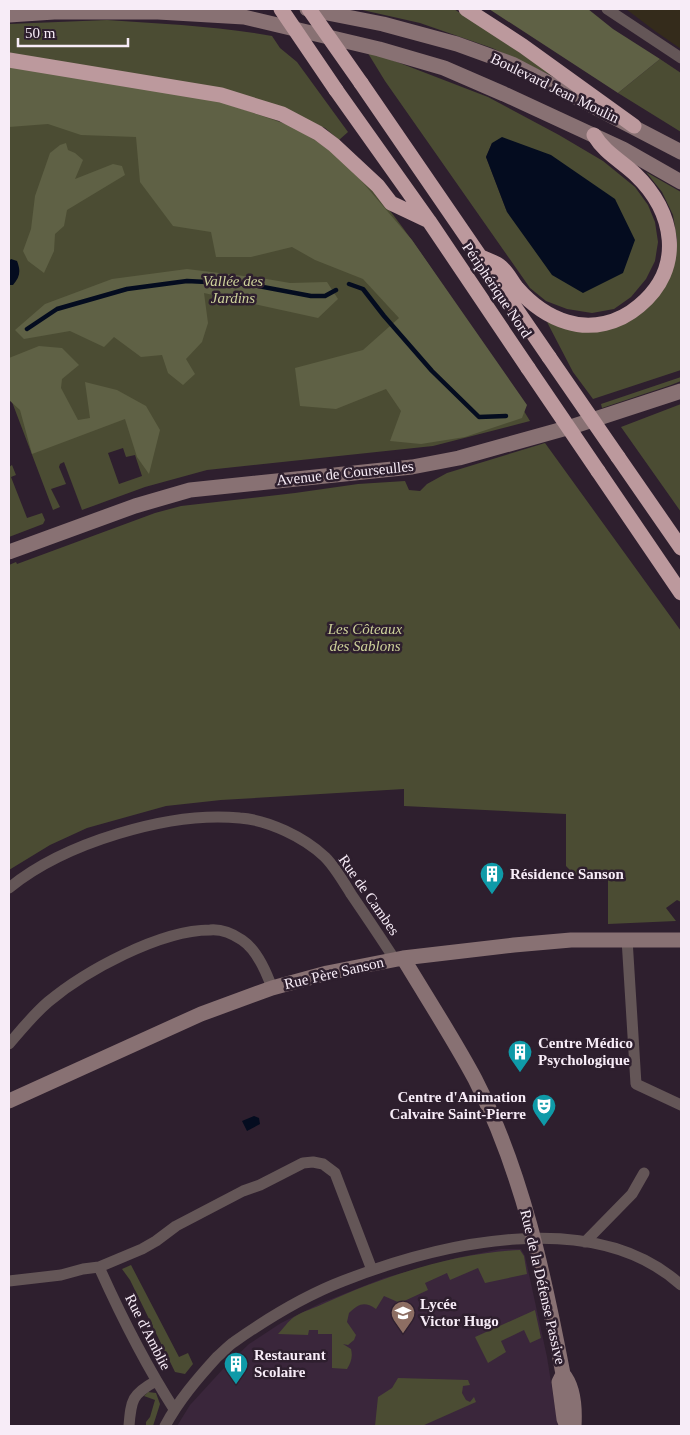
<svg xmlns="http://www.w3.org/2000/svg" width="690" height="1435" viewBox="0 0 690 1435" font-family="'Times New Roman',serif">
	<rect width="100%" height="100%" fill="#2e1f2e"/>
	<path fill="#342b1b" d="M626,9H681V49L655,31Z"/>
	<path fill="#3a263b" d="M501,1249H521L525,1256L547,1357L558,1426H177L190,1405L223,1369L249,1344L281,1323L321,1303L384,1278L456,1258Z"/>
	<path fill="#4b4c33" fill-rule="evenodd" d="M358,9H454L563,81L492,48L420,23Z
		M107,20C162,24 218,26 272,36L280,48L297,62L348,132L339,140L325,128L272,105L9,53V24Z
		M366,50L488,97L559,135L603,161L635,187L648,205L655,222L658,242L655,261L646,279L631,297L614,309L592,313L567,309L546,301L530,288L385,81ZM492,143L507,212L486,157Z
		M660,59L681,73V132L618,93Z
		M9,66L256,112C280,122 314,134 334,151C372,183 401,224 429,265C464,316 498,368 530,421L433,446L207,470L145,487L82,510L64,462L60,464L59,467L66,484L51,489L60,507L53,510L9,394ZM123,448L126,457L135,455L142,476L119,484L108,453Z
		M646,172L681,192V370L593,399L573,372L547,322L564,328L617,326L643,312L665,286L674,263L677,240L673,215L662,192Z
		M681,377V381L671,385L602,408L601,404Z
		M681,404V512L621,427Z
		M545,443L681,631V902L677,900L666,908L676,921L608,924V874L575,875L566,866V814L404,806V789L221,800L166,806L87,828L50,845L9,870V565L16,562L17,564L155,513L181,506L295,493L358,484L405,481L409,490L420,491L427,484L447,473Z
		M12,465L16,475L11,477L27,518L42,513L45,520L43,524L9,537V467Z
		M520,1250L524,1256L527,1274L485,1283L478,1268L450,1280L447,1273L425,1283L428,1290L400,1303L384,1296L376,1309C364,1301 359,1304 349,1313L347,1322L356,1335L354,1340L348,1345L343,1344L351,1349C353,1357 351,1362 347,1369L332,1368V1334H318V1330H309L308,1335L278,1334C283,1329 288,1321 294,1317C303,1311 315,1308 325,1303C384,1276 455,1253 520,1250Z
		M131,1265L179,1357L188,1353L193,1364L185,1374L175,1372L130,1280L122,1269Z
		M535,1310L541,1338L530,1343L524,1330L501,1341L506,1352L488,1363L475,1337Z
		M398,1378L468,1380L470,1385L463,1386L462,1393L466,1400L470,1402L474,1397L476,1402L422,1426H375L378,1397L392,1388Z
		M148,1392L156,1393L160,1404L153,1426H146V1422L150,1417L155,1400L144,1396Z"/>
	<path fill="#5f6145" d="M489,9H588L613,29L660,59L618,93Z
		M9,66L216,100L294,127L341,157L412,240L527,405L522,418L465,437L421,444L390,441L401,411L386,389L336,409L300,406L295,368L363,350L399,318L363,279L315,260L292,247L251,257H216L211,232L173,226L140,182L136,137L81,135L48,124L9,127Z
		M66,143L68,150L75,153L83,160L75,179L113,164L122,166L125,175L67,210L64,226L55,234L54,251L44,273L28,261L23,251L31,229L35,196L50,153L60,145Z
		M187,269L261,278L290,283L327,282L338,299L318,318L204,293L208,323L202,342L186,359L195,374L183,385L168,373L162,355L141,357L114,337L104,347L70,331L24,339L15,330L45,304L112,279Z
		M39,346L62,348L79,365L62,379L61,388L78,420L90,418L85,382L117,390L146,406L160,430L149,474L137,457L125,419L32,454L20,410L9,400V358Z"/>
	<path fill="#040c1f" d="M502,137L551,155L615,199L635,240L623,273L583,293L552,275L507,212L486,157L492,143Z
		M11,259L17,261C21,271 20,277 13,285H9V261Z
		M254,1116L259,1118L260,1124L247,1131L242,1121Z"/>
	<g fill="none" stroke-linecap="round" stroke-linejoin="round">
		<path stroke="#040c1f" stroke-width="4.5" d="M349,284L363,289L384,316L432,371L479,417L506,416
			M27,329L57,309L127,289L187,281L247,284L311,296H325L336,290"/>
		<path stroke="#645657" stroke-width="11" d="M607,9L681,58
			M9,888C64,843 169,811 240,818C268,820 304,837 325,857C335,867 343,881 351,894C366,916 381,938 395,960
			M627,939L636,1084L681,1105
			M9,1044C21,1030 33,1015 48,1002C85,971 160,930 210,930C221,929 233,934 242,940C257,950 266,971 272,988
			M585,1242L632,1194L644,1173
			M99,1267C121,1316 145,1364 174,1409
			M9,1281L61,1275L83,1269L99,1267L142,1249L156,1241L176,1226L243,1191L260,1185L303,1163L313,1162L323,1164L335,1173L372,1270
			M129,1426C131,1400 132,1394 156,1381
			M165,1426C179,1400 197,1379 217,1357C223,1352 228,1346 234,1342C268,1318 304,1296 343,1281C440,1243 594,1206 681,1285"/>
		<path stroke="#887173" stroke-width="15" d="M307,9L383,24L457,44L512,64L681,152
			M9,15L54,12H158L244,17L379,49L444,68L504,94L623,149L681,182
			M9,552L135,506L190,490L412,467L459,458L574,426L681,391
			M403,958C427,998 453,1038 475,1079C522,1171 544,1274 563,1374C574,1387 575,1409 574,1426
			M9,1101L201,1014L272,988L327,973L403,958L514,945L571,940H681
			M563,1374L559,1382L564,1419L567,1426"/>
		<path stroke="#bc999d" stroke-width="15" d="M466,9L523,46L634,126
			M9,60L221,95L282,114L318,133L334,145L378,186L391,203L429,221
			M361,83L549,357
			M336,90L429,221L528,368
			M481,257C487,260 496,262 501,267C508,273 512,282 517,288C531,304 547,316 567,322C592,330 619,323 639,306C685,268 675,212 635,174C620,160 605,153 594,135
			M618,457L681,548
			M598,471L681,593"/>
		<path stroke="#bc999d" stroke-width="15" d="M281,9L336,90
			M309,9L361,83
			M549,357L618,457
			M528,368L598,471"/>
	</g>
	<defs>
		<symbol id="building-pin" viewBox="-11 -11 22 30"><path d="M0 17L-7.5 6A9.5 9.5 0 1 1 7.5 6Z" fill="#0f9aa8" stroke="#2e1f2e"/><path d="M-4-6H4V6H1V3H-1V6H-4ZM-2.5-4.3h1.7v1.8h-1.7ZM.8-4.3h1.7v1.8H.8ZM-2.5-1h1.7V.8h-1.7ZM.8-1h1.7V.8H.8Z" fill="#fff"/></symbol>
		<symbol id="theatre-pin" viewBox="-11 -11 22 30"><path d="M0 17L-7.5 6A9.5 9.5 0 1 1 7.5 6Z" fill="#0f9aa8" stroke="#2e1f2e"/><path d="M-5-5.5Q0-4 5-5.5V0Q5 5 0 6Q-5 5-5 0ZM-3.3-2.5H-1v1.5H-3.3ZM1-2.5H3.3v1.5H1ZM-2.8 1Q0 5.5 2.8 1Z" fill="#fff"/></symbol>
		<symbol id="school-pin" viewBox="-11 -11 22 30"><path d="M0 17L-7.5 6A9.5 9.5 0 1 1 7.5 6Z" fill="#8d6e63" stroke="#2e1f2e"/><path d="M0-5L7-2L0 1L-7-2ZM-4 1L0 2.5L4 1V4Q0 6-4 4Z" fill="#fff"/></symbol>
	</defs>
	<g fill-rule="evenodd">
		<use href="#building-pin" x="478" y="860" width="28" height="38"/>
		<use href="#building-pin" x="506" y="1038" width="28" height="38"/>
		<use href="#theatre-pin" x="530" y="1092" width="28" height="38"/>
		<use href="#school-pin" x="389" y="1299" width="28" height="38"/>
		<use href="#building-pin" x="222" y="1350" width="28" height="38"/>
	</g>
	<g text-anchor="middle" stroke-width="5" stroke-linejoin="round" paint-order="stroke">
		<g font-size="15" fill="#f7ecf7" stroke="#2e1f2e">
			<text transform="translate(555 88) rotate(26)" y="5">Boulevard Jean Moulin</text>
			<text transform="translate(497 290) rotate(56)" y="5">Périphérique Nord</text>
			<text transform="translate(345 473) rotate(-6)" y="5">Avenue de Courseulles</text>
			<text transform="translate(369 895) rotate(55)" y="5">Rue de Cambes</text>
			<text transform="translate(334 973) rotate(-13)" y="5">Rue Père Sanson</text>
			<text transform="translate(543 1287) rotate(77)" y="5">Rue de la Défense Passive</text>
			<text transform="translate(148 1332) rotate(63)" y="5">Rue d'Amblie</text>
		</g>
		<g font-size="15" font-style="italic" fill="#cdd19a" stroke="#2e1f2e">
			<text x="233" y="286">Vallée des<tspan x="233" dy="17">Jardins</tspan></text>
			<text x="365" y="634">Les Côteaux<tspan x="365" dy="17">des Sablons</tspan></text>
		</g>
		<g font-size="15" font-weight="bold" fill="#f7ecf7" stroke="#2e1f2e" text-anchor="start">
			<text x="510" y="879">Résidence Sanson</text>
			<text x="538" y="1048">Centre Médico<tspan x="538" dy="17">Psychologique</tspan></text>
			<text x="526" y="1102" text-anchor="end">Centre d'Animation<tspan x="526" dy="17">Calvaire Saint-Pierre</tspan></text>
			<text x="420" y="1309">Lycée<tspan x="420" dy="17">Victor Hugo</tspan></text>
			<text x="254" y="1360">Restaurant<tspan x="254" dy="17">Scolaire</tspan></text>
		</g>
	</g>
	<rect width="690" height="1435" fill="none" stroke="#f7ecf7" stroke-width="20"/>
	<path d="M18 38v8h110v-8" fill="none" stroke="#f7ecf7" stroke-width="2.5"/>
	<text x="25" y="38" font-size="15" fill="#f7ecf7" stroke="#2e1f2e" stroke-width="4" paint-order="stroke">50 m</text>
</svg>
